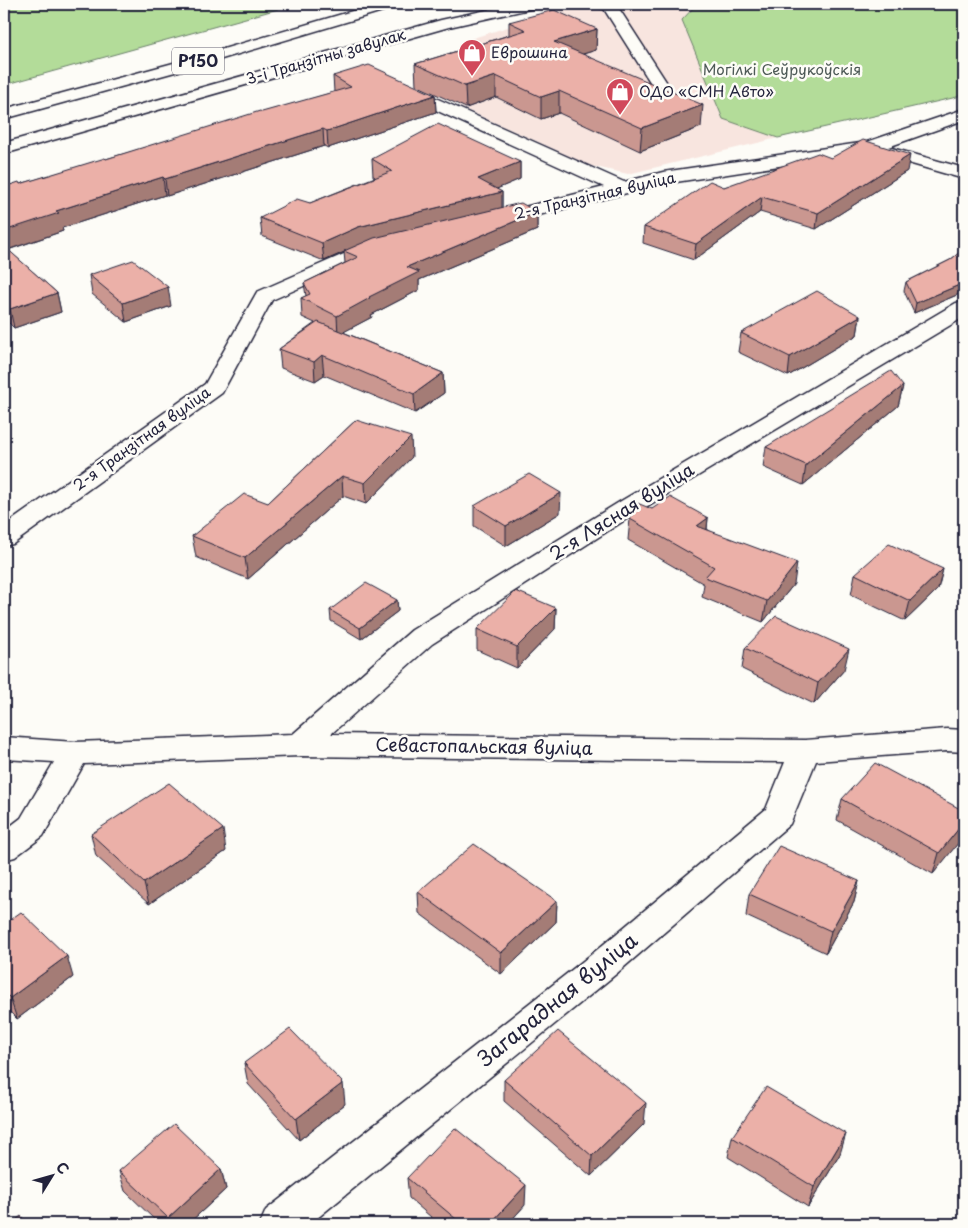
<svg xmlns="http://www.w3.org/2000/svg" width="968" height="1228" viewBox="0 0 968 1228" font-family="'Playpen Sans',sans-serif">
	<rect width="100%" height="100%" fill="#fdfcf7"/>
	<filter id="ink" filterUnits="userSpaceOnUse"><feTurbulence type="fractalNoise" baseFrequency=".02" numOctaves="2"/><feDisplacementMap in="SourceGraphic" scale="10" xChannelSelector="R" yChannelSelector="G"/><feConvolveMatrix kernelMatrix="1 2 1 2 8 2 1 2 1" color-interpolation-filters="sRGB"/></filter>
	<g filter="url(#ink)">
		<path fill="#f8e5df" d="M579,4H697L682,20L723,119L778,138L628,174L591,166L458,106L518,86L522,70L464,41Z"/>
		<path fill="#b3dc99" stroke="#6a7f6a" d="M4,4H296L4,85Z
			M697,4H964V92L957,97L778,138L723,119L682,20Z"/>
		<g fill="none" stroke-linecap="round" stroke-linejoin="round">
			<defs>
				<path id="minor" d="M514,4H541L539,7L534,8L449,27L4,154V143L441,20Z
					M596,4H616L678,100L676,104H664L604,9L598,7Z
					M402,83L624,182L663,172L867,142L964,109V120L888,147L964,168V179L870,152L663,184L499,225L492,223L489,219L492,215L604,187L396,92L394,88L396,84Z
					M379,242L386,244L389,248L386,252L374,255L272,300L222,393L13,544L4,546V526L205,384L257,292L360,247Z
					M964,302V317L639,511L432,644L331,734L805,740L947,729L964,730V752L947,751L816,761L790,824L616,974L310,1224H260L266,1210L592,954L766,809L785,762L300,756L84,764L43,836L15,857L4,860V831L21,818L54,762L4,759V737L75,742L293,734L412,630L621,501L956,303Z"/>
				<path id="major" d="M376,4H398L396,7L215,61L4,119V109L203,55Z"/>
			</defs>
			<use href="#minor" stroke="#22223b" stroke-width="3"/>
			<use href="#major" stroke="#22223b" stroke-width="3"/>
			<use href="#minor" fill="#fdfcf7" fill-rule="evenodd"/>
			<use href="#major" fill="#fdfcf7" fill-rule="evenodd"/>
		</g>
		<path fill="#ca9790" stroke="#22223b" d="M509,22L597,29L596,50L583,54L701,127L640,151L559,113L541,119L496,97L466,108L416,85L415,64L509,35Z
			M333,76L435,95L436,112L328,148L324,146L167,196L165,195L62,228L63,231L8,250L57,293L61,312L14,328L4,318V187L20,184L106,159L334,92Z
			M831,158L907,171L816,229L760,212L694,260L643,243L644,227L724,187Z
			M372,159L520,162V179L496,189L502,192V208L537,212V230L419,280V290L371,315L372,317L343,332L443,373L444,393L415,413L324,375L315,381L281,368L279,349L315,323L302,317L301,298L306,296L304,283L345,263L344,252L324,261L262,236L260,218L310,203L375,177L373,176Z
			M964,249V292L914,313L904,291L906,282L950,260Z
			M89,275L171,306L126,322L92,294Z
			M860,316L857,335L788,376L738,352L741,333Z
			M903,386L898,406L803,485L763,467L766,447Z
			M356,420L412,457L366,504L343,496L248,579L196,557L192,536L268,503Z
			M474,506L560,513L506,546L474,526Z
			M652,509L708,518L707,529L794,584L763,622L702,597L704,584L628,540L630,519Z
			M943,569L938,589L905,621L851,595L855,574Z
			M397,600L398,611L361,639L331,621L330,610Z
			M556,608L555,629L517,668L477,650V629Z
			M745,648L844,670L814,704L742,669Z
			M842,799L964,811V834L933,874L837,820Z
			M91,834L226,851L149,904L96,856Z
			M859,881L854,902L826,953L746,916L749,894Z
			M418,892L557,901L556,922L501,974L419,913Z
			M4,924L73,977L17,1019L4,1006Z
			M244,1063L345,1104L299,1140L248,1084Z
			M504,1080L644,1124L591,1176L504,1101Z
			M732,1137L840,1154L808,1207L728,1157Z
			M221,1169L226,1189L188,1224H159L125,1191L119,1171Z
			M407,1178L525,1205L508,1224H439L409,1198Z"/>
		<path fill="#a47b76" stroke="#22223b" d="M597,29L596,50L554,63V42Z
			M496,76V97L466,108L465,86Z
			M559,91V113L541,119V97Z
			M435,95L436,112L328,148L327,131Z
			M703,105L701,127L640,151L642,128Z
			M323,129L324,146L167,196L165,179Z
			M910,155L907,171L816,229L818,213Z
			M520,162V179L478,197V179Z
			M163,177L165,195L62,228L63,231L4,251V231L56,211Z
			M502,192V210L360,245L324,261L322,243L358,227Z
			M762,197L760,212L694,260L696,244Z
			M537,212V230L419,280V290L371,315L372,317L338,335L337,316L369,297L407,267Z
			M964,283V292L914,313L916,303Z
			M168,287L171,306L126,322L123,303Z
			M57,293L61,312L14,328L10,309Z
			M860,316L857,335L788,376L790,357Z
			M322,355L324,375L315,381L314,362Z
			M443,373L444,393L415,413L414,394Z
			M903,386L898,406L803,485L806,465Z
			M411,437L412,457L366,504L365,483Z
			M342,476L343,496L248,579L245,558Z
			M561,493L560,513L506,546V526Z
			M708,518L706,538L697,526Z
			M797,563L794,584L763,622L767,601Z
			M943,569L938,589L905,621L910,601Z
			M397,600L398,611L361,639L360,628Z
			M556,608L555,629L517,668V647Z
			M849,649L844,670L814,704L818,683Z
			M964,822V836L933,874L939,853Z
			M223,829L226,851L149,904L144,883Z
			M859,881L854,902L826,953L831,931Z
			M557,901L556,922L501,974V953Z
			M67,956L73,977L17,1019L10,998Z
			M343,1083L345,1104L299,1140L296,1119Z
			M646,1103L644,1124L591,1176L592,1156Z
			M846,1134L840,1154L808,1207L814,1187Z
			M221,1169L226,1189L188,1224H169L168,1218Z
			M526,1185L525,1205L508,1224H490Z"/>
		<path fill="#ebb0a8" stroke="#22223b" d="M554,10L597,29L554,42L703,105L642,128L559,91L541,97L496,76L465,86L415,64L526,30L509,22Z
			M369,65L435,95L327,131L323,129L165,179L163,177L56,211L59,213L4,231V187L19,182L20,184L105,158L106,159L260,111L262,112L351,87L333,76Z
			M438,124L520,162L478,179L502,192L358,227L322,243L260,218L297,199L310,203L392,171L372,159Z
			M863,140L910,155L818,213L762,197L696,244L644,227L710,181L724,187L818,153L831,158Z
			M521,203L537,212L407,267L419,272L369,297L370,298L337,316L301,298L310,294L304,283L358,257L344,251L374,238Z
			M4,246L57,293L10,309L4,303Z
			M964,249V283L916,303L906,282L950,260Z
			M133,260L168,287L123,303L89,275Z
			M817,291L860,316L790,357L741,333Z
			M318,322L443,373L414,394L322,355L314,362L279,349Z
			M891,371L903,386L806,465L766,447Z
			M356,420L411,437L365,483L342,476L245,558L192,536L244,494L268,503Z
			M529,474L561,493L506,526L474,506Z
			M670,497L708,518L697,526L797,563L767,601L705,577L714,567L630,519L637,503L652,509Z
			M889,544L943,569L910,601L855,574Z
			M366,583L397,600L360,628L330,610Z
			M516,591L556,608L517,647L477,629Z
			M776,616L849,649L818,683L745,648Z
			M875,763L964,811V822L939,853L842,799Z
			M169,783L223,829L144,883L91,834Z
			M474,844L557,901L501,953L418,892Z
			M779,846L859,881L831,931L749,894Z
			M21,912L67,956L10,998L4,992V924Z
			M290,1029L343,1083L296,1119L244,1063Z
			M558,1031L646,1103L592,1156L504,1080Z
			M766,1087L846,1134L814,1187L732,1137Z
			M174,1124L221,1169L168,1218L119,1171Z
			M455,1128L526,1185L490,1224H462L407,1178Z
			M21,1216L29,1224H11Z"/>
	</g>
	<defs>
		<symbol id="shop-pin" viewBox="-11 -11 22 30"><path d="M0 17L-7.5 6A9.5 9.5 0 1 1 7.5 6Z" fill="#d1495b" stroke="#fdfcf7"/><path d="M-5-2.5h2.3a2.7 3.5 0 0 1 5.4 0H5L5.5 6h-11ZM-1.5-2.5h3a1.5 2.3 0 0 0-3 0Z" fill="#fff"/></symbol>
	</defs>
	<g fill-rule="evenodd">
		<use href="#shop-pin" x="456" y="37" width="32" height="43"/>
		<use href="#shop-pin" x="604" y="76" width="32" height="43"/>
	</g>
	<g text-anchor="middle" stroke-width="5" stroke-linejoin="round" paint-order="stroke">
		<g font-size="15" fill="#22223b" stroke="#fdfcf7" text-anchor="start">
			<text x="491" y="58">Еврошина</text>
			<text x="639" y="97">ОДО «СМН Авто»</text>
		</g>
		<g font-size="15" fill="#22223b" stroke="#fdfcf7">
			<text transform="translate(326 57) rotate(-16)" y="5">3-і Транзітны завулак</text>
			<text transform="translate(595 196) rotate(-13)" y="5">2-я Транзітная вуліца</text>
			<text transform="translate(142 439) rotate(-36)" y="5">2-я Транзітная вуліца</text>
		</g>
		<g font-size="15" fill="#4e5a57" stroke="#fdfcf7">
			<text x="782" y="75">Могілкі Сеўрукоўскія</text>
		</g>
		<rect fill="#fdfcf7" stroke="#646373" stroke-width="1" x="172" y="47.5" width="52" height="27" rx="4"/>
		<g font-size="16" font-weight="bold" fill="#22223b">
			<text x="198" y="67">Р150</text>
		</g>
		<g font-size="18" fill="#22223b" stroke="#fdfcf7">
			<text transform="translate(622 512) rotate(-32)" y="6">2-я Лясная вуліца</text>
			<text transform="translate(484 747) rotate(1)" y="6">Севастопальская вуліца</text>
		</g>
		<g font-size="21" fill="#22223b" stroke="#fdfcf7">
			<text transform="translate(558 1000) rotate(-39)" y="7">Загарадная вуліца</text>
		</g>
	</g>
	<rect width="968" height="1228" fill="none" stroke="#fdfcf7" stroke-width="20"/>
	<rect x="10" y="10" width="948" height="1208" fill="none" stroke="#22223b" stroke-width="2" filter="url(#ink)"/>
	<g transform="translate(52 1176) rotate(53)" stroke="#fdfcf7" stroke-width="4" paint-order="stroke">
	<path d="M0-4L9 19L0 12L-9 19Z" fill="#22223b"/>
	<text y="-8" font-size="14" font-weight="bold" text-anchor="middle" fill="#22223b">С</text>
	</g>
</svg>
